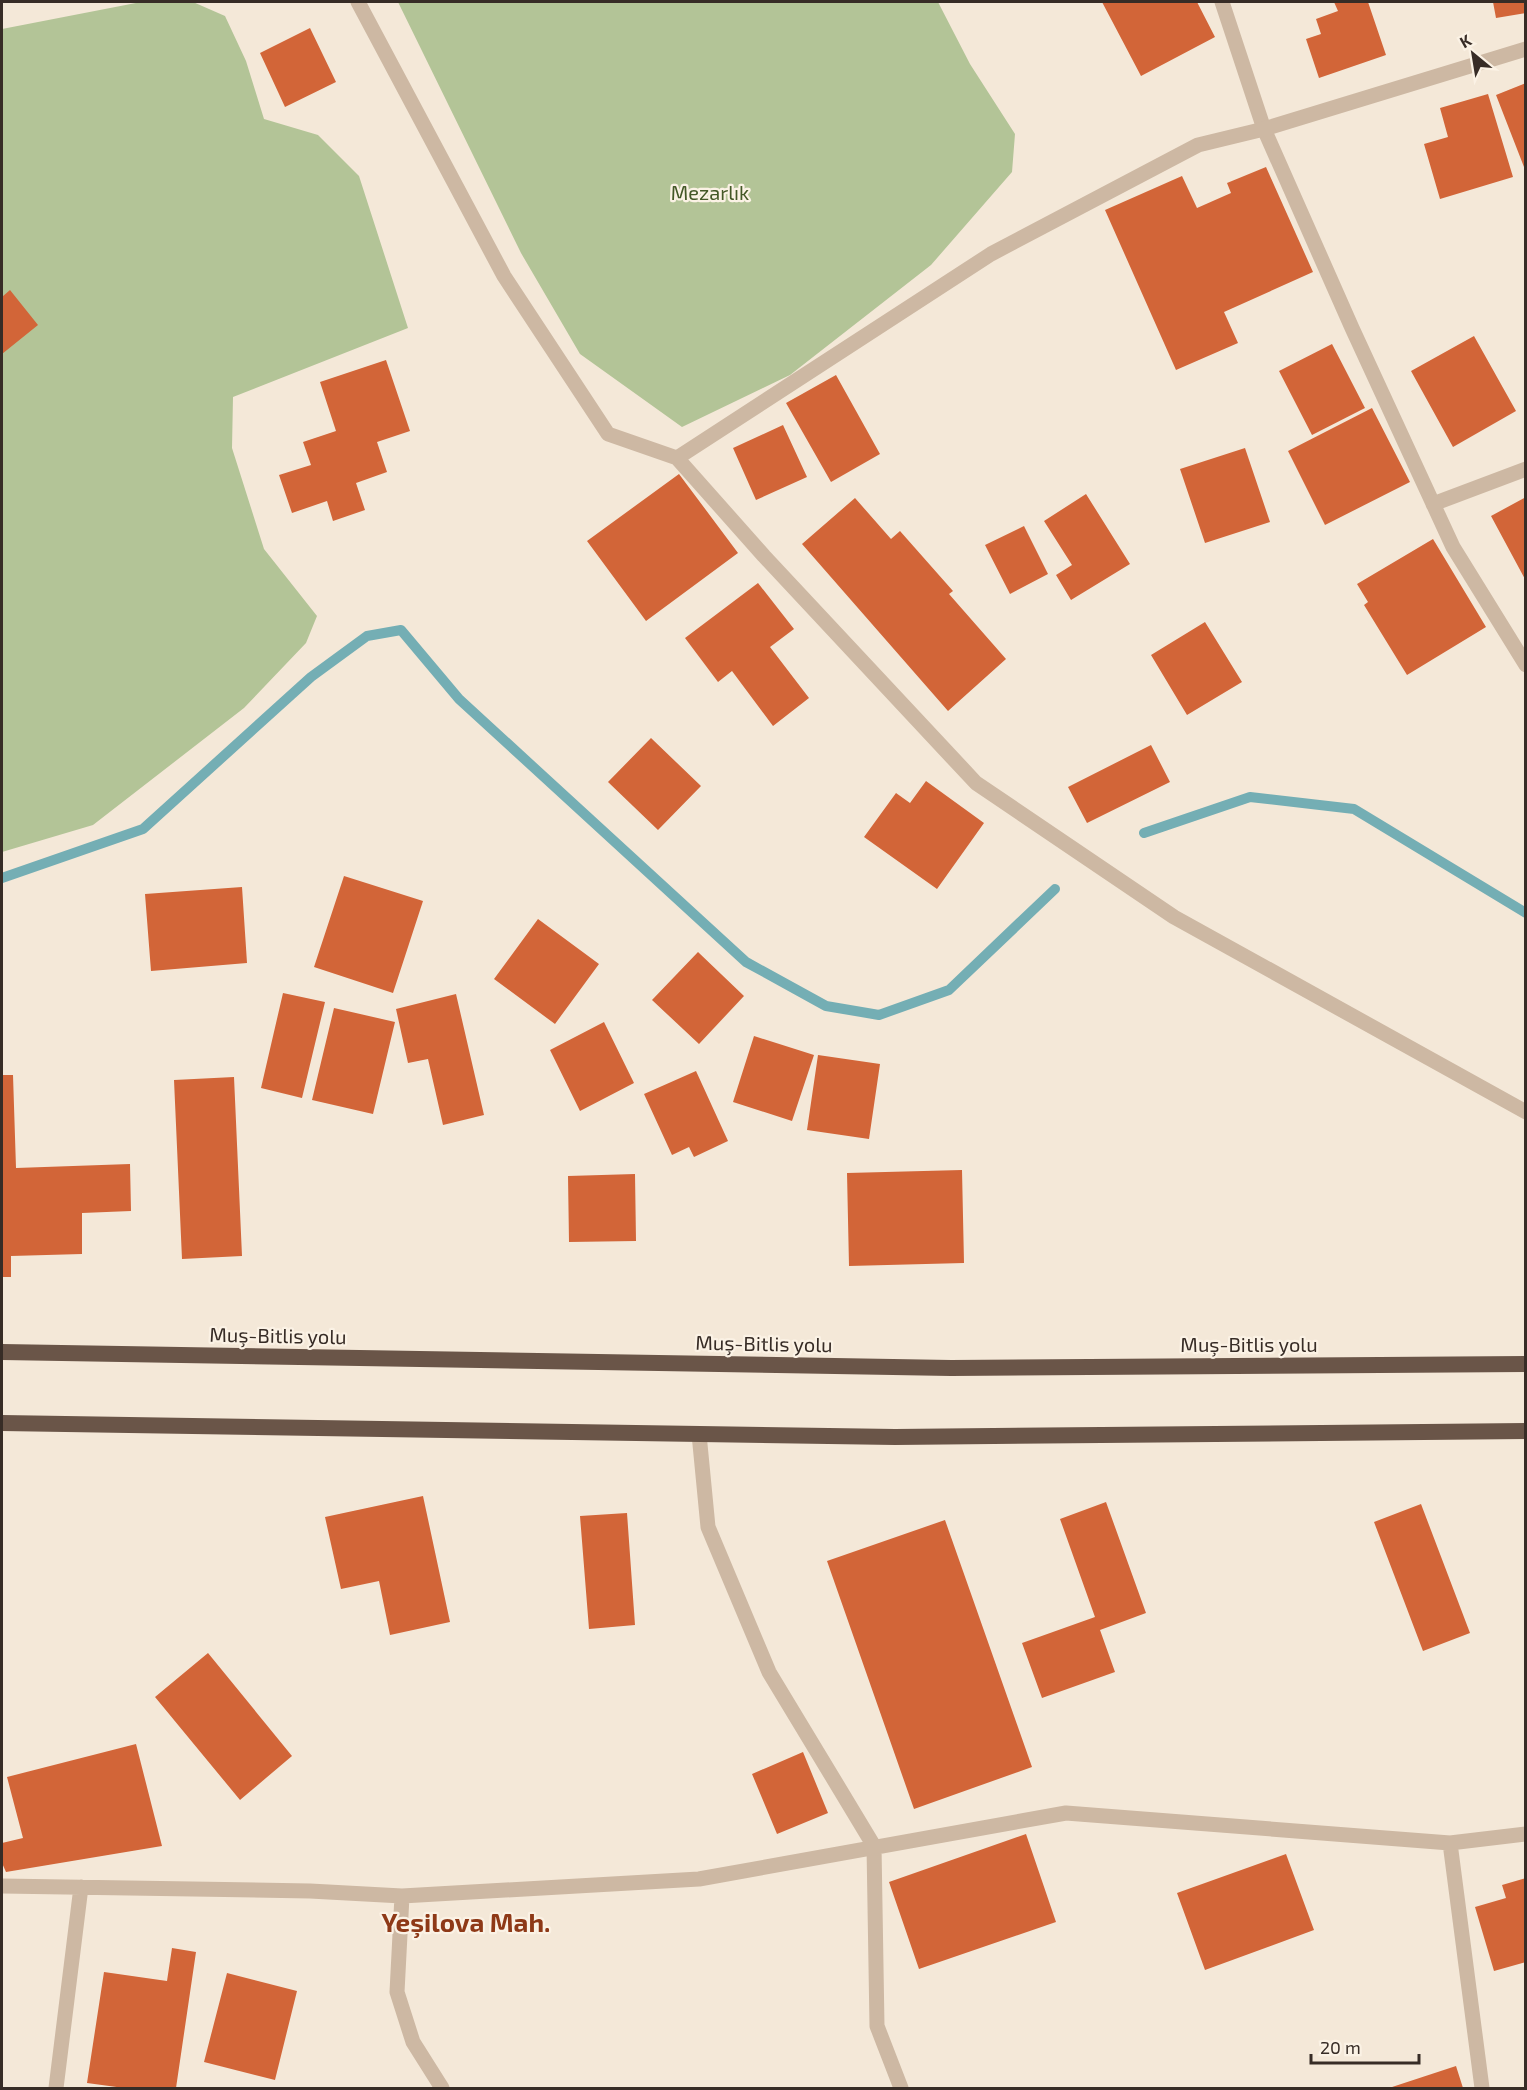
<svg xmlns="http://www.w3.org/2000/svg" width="1527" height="2090" viewBox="0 0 1527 2090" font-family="'Exo 2',sans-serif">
	<rect width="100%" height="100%" fill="#f4e8d8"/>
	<path fill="#b3c497" d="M141,2H193L225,16L246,61L264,119L318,135L359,176L408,328L233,397L232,448L264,549L317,616L306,643L244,708L93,825L2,852V29Z
		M398,2H938L970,64L1015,134L1012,172L931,265L790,375L682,427L580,354L521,253Z"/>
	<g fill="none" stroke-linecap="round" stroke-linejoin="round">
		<path stroke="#74aeb4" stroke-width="10" d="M1144,833L1250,797L1354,809L1526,913
			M2,878L143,829L311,677L367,636L401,630L459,699L746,962L826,1006L879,1015L949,990L1055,889"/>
	</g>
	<path fill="#d26538" d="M1102,2H1197L1215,37L1141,76Z
		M1334,2H1368L1386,55L1319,78L1306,39L1321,34L1316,19L1338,11Z
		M1493,2H1526V13L1496,18Z
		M310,28L336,82L285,107L260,53Z
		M1526,83V166L1524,167L1496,95Z
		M1488,94L1513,177L1440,199L1424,144L1448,137L1440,108Z
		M1266,167L1313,272L1224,312L1238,343L1176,370L1105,210L1182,176L1197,208L1231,193L1227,183Z
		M10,290L38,325L2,354V297Z
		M1474,336L1516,411L1453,447L1411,371Z
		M1332,344L1365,408L1312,435L1279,371Z
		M386,360L410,431L377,442L387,472L356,483L365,510L333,521L327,501L292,513L279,475L311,465L303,442L336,431L320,382Z
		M836,375L880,454L831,482L786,403Z
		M1372,408L1410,482L1325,525L1288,451Z
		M783,425L807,477L756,500L733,448Z
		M1245,448L1270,522L1205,543L1180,469Z
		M679,474L738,553L646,621L587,541Z
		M1086,494L1130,564L1071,600L1056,575L1072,565L1044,521Z
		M1526,497V581L1491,516Z
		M855,498L891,539L900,531L953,591L949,594L1006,659L948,711L802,544Z
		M1024,526L1048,574L1010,594L985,545Z
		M1433,539L1486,627L1407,675L1364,605L1368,602L1357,584Z
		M758,583L794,629L770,647L809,698L773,726L732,671L718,682L685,638Z
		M1205,622L1242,682L1187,715L1151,655Z
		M651,738L701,786L658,830L608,782Z
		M1151,745L1170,782L1087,823L1068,787Z
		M926,781L984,823L937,889L864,837L896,793L910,803Z
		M344,876L423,901L393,993L314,967Z
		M242,887L247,963L151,971L145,894Z
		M538,919L599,964L555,1024L494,979Z
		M698,952L744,996L699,1044L652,1000Z
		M283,993L325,1002L302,1098L261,1088Z
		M456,994L484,1115L443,1125L428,1059L408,1063L396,1009Z
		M334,1008L395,1022L373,1114L312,1100Z
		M604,1022L634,1083L580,1111L550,1050Z
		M754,1036L814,1055L792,1121L733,1102Z
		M818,1055L880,1064L869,1139L807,1130Z
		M696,1071L728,1141L694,1157L689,1147L672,1155L644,1094Z
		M2,1075H13L16,1168L130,1164L131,1211L82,1213V1254L11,1256V1277H2Z
		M234,1077L242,1256L182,1259L174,1080Z
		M962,1170L964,1263L849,1266L847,1173Z
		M635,1174L636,1241L569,1242L568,1176Z
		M423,1496L450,1622L390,1635L379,1581L341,1589L325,1517Z
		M1106,1502L1146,1613L1100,1630L1115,1672L1042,1698L1022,1643L1095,1617L1060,1519Z
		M1421,1504L1470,1633L1423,1651L1374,1522Z
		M627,1513L635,1625L589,1629L580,1516Z
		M945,1520L1032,1767L914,1809L827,1561Z
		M208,1653L292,1756L240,1800L155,1697Z
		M136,1744L162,1846L6,1872L2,1863V1843L23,1838L7,1777Z
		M803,1752L828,1813L777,1834L752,1774Z
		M1026,1834L1056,1922L919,1969L889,1882Z
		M1286,1854L1314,1930L1205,1970L1177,1893Z
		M1526,1878V1962L1494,1971L1475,1907L1506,1898L1502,1885Z
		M172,1948L196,1952L176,2088H124L87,2083L104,1972L167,1981Z
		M227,1973L297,1991L275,2080L204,2062Z
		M1456,2066L1463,2088H1389Z"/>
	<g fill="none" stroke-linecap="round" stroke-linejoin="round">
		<path stroke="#cdb8a3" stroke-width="15" d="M1222,2L1264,129L1352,328L1453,547L1526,665
			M1433,504L1526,469
			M699,1434L708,1527L769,1672L874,1846L877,2026L901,2088
			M1450,1843L1482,2088
			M2,1886L310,1891L402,1896L699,1879L1066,1813L1450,1843L1526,1834
			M402,1896L397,1992L413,2042L442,2088
			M56,2088L81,1887"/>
		<path stroke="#cdb8a3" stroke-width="15" d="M358,2L504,276L608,434L677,458L764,556L976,783L1174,917L1526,1112
			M677,458L991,254L1198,145L1264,129L1526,49"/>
		<path stroke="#6a5548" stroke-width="16" d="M2,1352L951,1368L1526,1364
			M2,1423L895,1437L1526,1431"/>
	</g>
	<g text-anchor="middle" stroke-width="4.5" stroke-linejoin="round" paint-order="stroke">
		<g font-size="20" fill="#445827" stroke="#fbf2e5">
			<text x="710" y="200">Mezarlık</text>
		</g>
		<g font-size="20" fill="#372c26" stroke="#fbf2e5">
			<text transform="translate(278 1336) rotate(1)" y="7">Muş-Bitlis yolu</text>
			<text transform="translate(764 1344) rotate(1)" y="7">Muş-Bitlis yolu</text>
			<text x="1249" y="1352">Muş-Bitlis yolu</text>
		</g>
		<g font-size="26" font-weight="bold" fill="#8e3917" stroke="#fbf2e5">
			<text x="466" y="1932">Yeşilova Mah.</text>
		</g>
	</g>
	<rect width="1527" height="2090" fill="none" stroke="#372c26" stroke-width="6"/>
	<g transform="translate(1473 54) rotate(330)" stroke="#fbf2e5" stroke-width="4.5" paint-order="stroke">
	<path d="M0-4.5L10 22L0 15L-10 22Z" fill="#372c26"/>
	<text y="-9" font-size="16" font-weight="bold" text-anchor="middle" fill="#372c26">K</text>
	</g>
	<path d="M1311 2054v9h108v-9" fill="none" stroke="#372c26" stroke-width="3"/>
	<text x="1320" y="2054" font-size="18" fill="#372c26" stroke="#fbf2e5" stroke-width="4.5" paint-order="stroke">20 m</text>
</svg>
